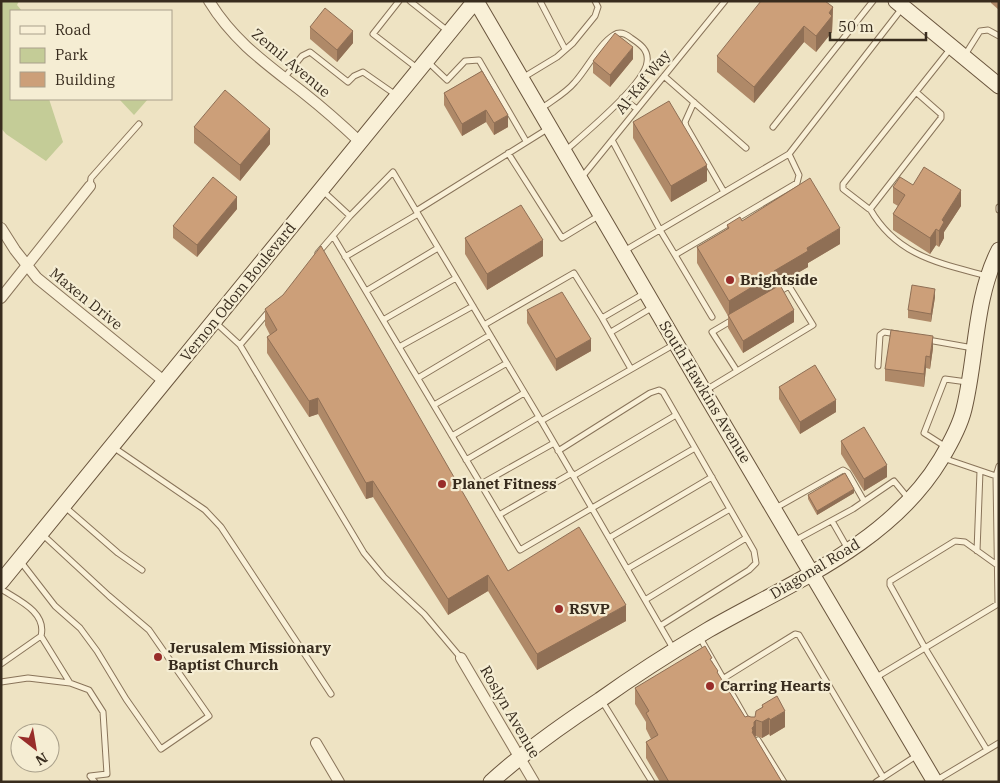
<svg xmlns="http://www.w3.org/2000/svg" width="1000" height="783" viewBox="0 0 1000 783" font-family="'IBM Plex Serif',serif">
	<rect width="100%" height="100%" fill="#eee3c3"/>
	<path fill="#c4cc97" d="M1,1H19L17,5L22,11H11V99H49L63,142L46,161L6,134L1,128Z
		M119,99H148L134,115Z"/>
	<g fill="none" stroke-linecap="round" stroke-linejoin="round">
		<defs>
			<path id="lane" d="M399,1L373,34L417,68
				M410,1L449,32
				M540,1L565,49
				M965,55L980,31L988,30L999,36
				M427,61L447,80L465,61L479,60L526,141
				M664,76L746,148
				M524,77L557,57L573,43L595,16L598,7L595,1
				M284,78L302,56L310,52L348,82L354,76L363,72L396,95
				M916,92L941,114V118L871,208L869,209L843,189V184L951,48
				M622,98L637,109
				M694,102L685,122L686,126L724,192
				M542,108C553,100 566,93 575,82C587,69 599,44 614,35C620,31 626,34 631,38C640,44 649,50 647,62C645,84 583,135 565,151
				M773,127L873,1
				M612,140L660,230L675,255
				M508,153L562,238L600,215
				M582,177L725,1
				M90,186L91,178L139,124
				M323,191L350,216L393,172L539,417L674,650
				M999,207V210
				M870,209C897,256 939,263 987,276
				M416,211L549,128
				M333,236L520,550L695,448
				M624,251L789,154L903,7
				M318,253L350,216
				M345,257L418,214
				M366,291L438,248
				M712,317L675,255L797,183L799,175L789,154
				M602,318L645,293
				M734,319L712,332L737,371
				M383,320L456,278
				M216,323L240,345L269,311
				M484,325L574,273L602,318L631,369
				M611,332L653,307
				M928,340L973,348
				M240,345L364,553L384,577L424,614L461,658
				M399,347L473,306
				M878,366L880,335L884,332L897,334
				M418,378L490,335
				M706,390L813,325L789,286L777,293
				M434,405L507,363
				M541,421L675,344
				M452,436L524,393
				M113,447L205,510L221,527L331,694
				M946,447L924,433L945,379L967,382
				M558,451L650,393L659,390L663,392L754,551L756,563L749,570L660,626
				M943,458L996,476
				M466,460L539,417
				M573,476L676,415
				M481,484L554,443
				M64,506L118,553L142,570
				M774,509L843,470L848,473L864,501
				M499,515L572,473
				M832,521L848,549
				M609,538L712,477
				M794,541L853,509L894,481L908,498
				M977,551L980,471
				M21,562L55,606L80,628L97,651L126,699L161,749L209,716L149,630L109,596L42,534
				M627,569L730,509
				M1,589C18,600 47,612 41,636L1,664
				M645,600L746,538
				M41,636L70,683L89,690L103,712L107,774L90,776L95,782
				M699,636L748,722
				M724,678L795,634L799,635L883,777
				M875,678L998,604L996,476L999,466
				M1,682L28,678L70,683
				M602,701L652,782
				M758,740L784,782
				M987,750L925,648L890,585V581L955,541L965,542L997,565
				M937,780L999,743
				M876,782L916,756"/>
			<path id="street" d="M209,1C234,42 268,65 305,94C324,109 342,125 360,142
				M1,228L15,250L37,278L165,382
				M1,298L90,186
				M461,658L534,782
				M316,743L339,782"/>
			<path id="secondary" d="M476,1L709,400L935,782
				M896,1L999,86
				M1,582L475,1
				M491,782C525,751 562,725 600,700C635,675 671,652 708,630C790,583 890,544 941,459C950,444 960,426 964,409C977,356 974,299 999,250"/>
		</defs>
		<use href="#lane" stroke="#89745a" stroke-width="7"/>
		<use href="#street" stroke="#89745a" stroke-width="12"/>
		<use href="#secondary" stroke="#6a553d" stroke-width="17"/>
		<use href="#lane" stroke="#f9f0d7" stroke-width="5"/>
		<use href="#street" stroke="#f9f0d7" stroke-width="10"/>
		<use href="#secondary" stroke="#f9f0d7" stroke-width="15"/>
	</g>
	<path fill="#af8968" d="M991,1H999V10L991,3Z
		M833,7L832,32L816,52L804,42L754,103L717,72V56Z
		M310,27L353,43L337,62L310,39Z
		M633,59L610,87L593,73V61Z
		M482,71L508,127L494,135L486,122L462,136L444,105V93Z
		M633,122L707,181L671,202L633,138Z
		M194,127L270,144L240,181L194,143Z
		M913,185L961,206L944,232V238L939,247L936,245L930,254L893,230V214L898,206L893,203V187Z
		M237,209L197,257L173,238V226Z
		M742,221L840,244L808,263V267L775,286L794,322L743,353L728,328V316L697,263V247L727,229V225Z
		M465,238L543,256L487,290L465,254Z
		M935,297L931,322L908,318V310Z
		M265,309L508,571L626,621L537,670L488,591L448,615L373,497L366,499L318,414L309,417L267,353V337L270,335L265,325Z
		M527,310L591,351L556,371L527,323Z
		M933,348L930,369L926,368L924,387L885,381V369Z
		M779,387L836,412L800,434L779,399Z
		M841,441L887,477L864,491L841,454Z
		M854,493L817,515L808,499V495Z
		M712,661L718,674L745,717H755L762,708V705L785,727L770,736L769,734L762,738L756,736L755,737L782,782H660L646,758V742L651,739L646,729V722L635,704V688Z"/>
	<path fill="#8f6f55" d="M833,7L832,32L816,52V36L829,13Z
		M804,26V42L754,103V87Z
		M353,31V43L337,62V50Z
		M633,47V59L610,87V75Z
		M486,110V122L462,136V124Z
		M508,115V127L494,135V123Z
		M270,129V144L240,181V165Z
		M707,165V181L671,202V186Z
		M961,190V206L944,232V238L939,247V231L942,220Z
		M237,197V209L197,257V245Z
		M840,228V244L808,263V267L775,286V289L729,317V301L807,248Z
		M936,229V245L930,254V238Z
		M543,240V256L487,290V274Z
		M935,289V297L931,322V314Z
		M794,310V322L743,353V341Z
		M933,336V348L930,369V357Z
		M591,339V351L556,371V359Z
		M926,356V368L924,387V374Z
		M318,398V414L309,417V401Z
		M836,400V412L800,434V422Z
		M887,465V477L864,491V479Z
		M373,481V497L366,499V483Z
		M854,489V493L817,515V511Z
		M488,575V591L448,615V599Z
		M626,605V621L537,670V654Z
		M785,711V727L770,736V720Z
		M769,718V734L762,738V722Z
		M756,720V736L754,738L753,743L752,728L754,722Z"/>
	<path fill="#cc9f79" stroke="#8f6f55" d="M761,1H825L833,7L829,13L832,16L816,36L804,26L754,87L717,56Z
		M325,8L353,31L337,50L310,27Z
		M615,33L633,47L610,75L593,61Z
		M482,71L508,115L494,123L486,110L462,124L444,93Z
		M225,90L270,129L240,165L194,127Z
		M669,101L707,165L671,186L633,122Z
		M924,167L961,190L942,220L944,222L939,231L936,229L930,238L893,214L905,195L893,187L900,177L913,185Z
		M213,177L237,197L197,245L173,226Z
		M810,178L840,228L807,248L808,251L774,271L775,273L729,301L697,247L729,228L727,225L740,217L742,221Z
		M521,205L543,240L487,274L465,238Z
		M321,246L508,571L579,527L626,605L537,654L488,575L448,599L373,481L366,483L318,398L309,401L267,337L277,330L265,309L283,295Z
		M780,285L794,310L743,341L728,315Z
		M912,285L935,289L931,314L908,310Z
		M562,292L591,339L556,359L527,310Z
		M891,330L933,336L930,357L926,356L924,374L885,369Z
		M815,365L836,400L800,422L779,387Z
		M864,427L887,465L864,479L841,441Z
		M845,473L854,489L817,511L808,495Z
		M705,646L712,658L710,659L718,671L717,672L745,717L748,716L751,717H755L756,711L763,707L762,705L777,696L785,711L770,720L769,718L762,722L756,720L754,722V726L752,728L753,731L752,732L782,782H669L646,742L658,735L646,713L649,711L635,688Z"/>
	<g fill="#982d2a" stroke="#f5edd3" stroke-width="2">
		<circle cx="730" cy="280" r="5"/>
		<circle cx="442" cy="484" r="5"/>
		<circle cx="559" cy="609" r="5"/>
		<circle cx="158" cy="657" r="5"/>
		<circle cx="710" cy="686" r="5"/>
	</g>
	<g text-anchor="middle" stroke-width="4.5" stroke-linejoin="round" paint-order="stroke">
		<g font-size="15" fill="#382c1e" stroke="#f5edd3">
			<text transform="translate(291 63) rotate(40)" y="5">Zemil Avenue</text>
			<text transform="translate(643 82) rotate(-51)" y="5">Al-Kaf Way</text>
			<text transform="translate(238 292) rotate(-51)" y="5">Vernon Odom Boulevard</text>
			<text transform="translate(86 299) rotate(39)" y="5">Maxen Drive</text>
			<text transform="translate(705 392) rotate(59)" y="5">South Hawkins Avenue</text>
			<text transform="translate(815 569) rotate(-31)" y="5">Diagonal Road</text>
			<text transform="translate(510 712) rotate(60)" y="5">Roslyn Avenue</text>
		</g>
		<g font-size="15" font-weight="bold" fill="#382c1e" stroke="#f5edd3" text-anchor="start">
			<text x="740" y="285">Brightside</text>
			<text x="452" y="489">Planet Fitness</text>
			<text x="569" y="614">RSVP</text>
			<text x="168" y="653">Jerusalem Missionary<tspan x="168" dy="17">Baptist Church</tspan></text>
			<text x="720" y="691">Carring Hearts</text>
		</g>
	</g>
	<rect width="1000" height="783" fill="none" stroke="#382c1e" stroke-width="5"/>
	<rect x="10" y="10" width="162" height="90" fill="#f5edd3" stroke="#a9a08b"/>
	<rect x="20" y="26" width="25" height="8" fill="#f9f0d7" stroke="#a9a08b"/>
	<text x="55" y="35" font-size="15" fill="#382c1e">Road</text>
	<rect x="20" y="48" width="25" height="15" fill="#c4cc97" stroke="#a9a08b"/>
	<text x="55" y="60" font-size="15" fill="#382c1e">Park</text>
	<rect x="20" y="72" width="25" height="15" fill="#cc9f79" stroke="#a9a08b"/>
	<text x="55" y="85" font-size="15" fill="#382c1e">Building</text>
	<g transform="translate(35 748) rotate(149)"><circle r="24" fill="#f5edd3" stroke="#a9a08b"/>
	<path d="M0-4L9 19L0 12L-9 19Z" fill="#982d2a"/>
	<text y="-8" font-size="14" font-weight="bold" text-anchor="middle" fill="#382c1e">N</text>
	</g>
	<path d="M830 32v8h96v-8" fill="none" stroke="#382c1e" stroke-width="2.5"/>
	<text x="838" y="32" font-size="15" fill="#382c1e" stroke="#f5edd3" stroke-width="4" paint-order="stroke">50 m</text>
</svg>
